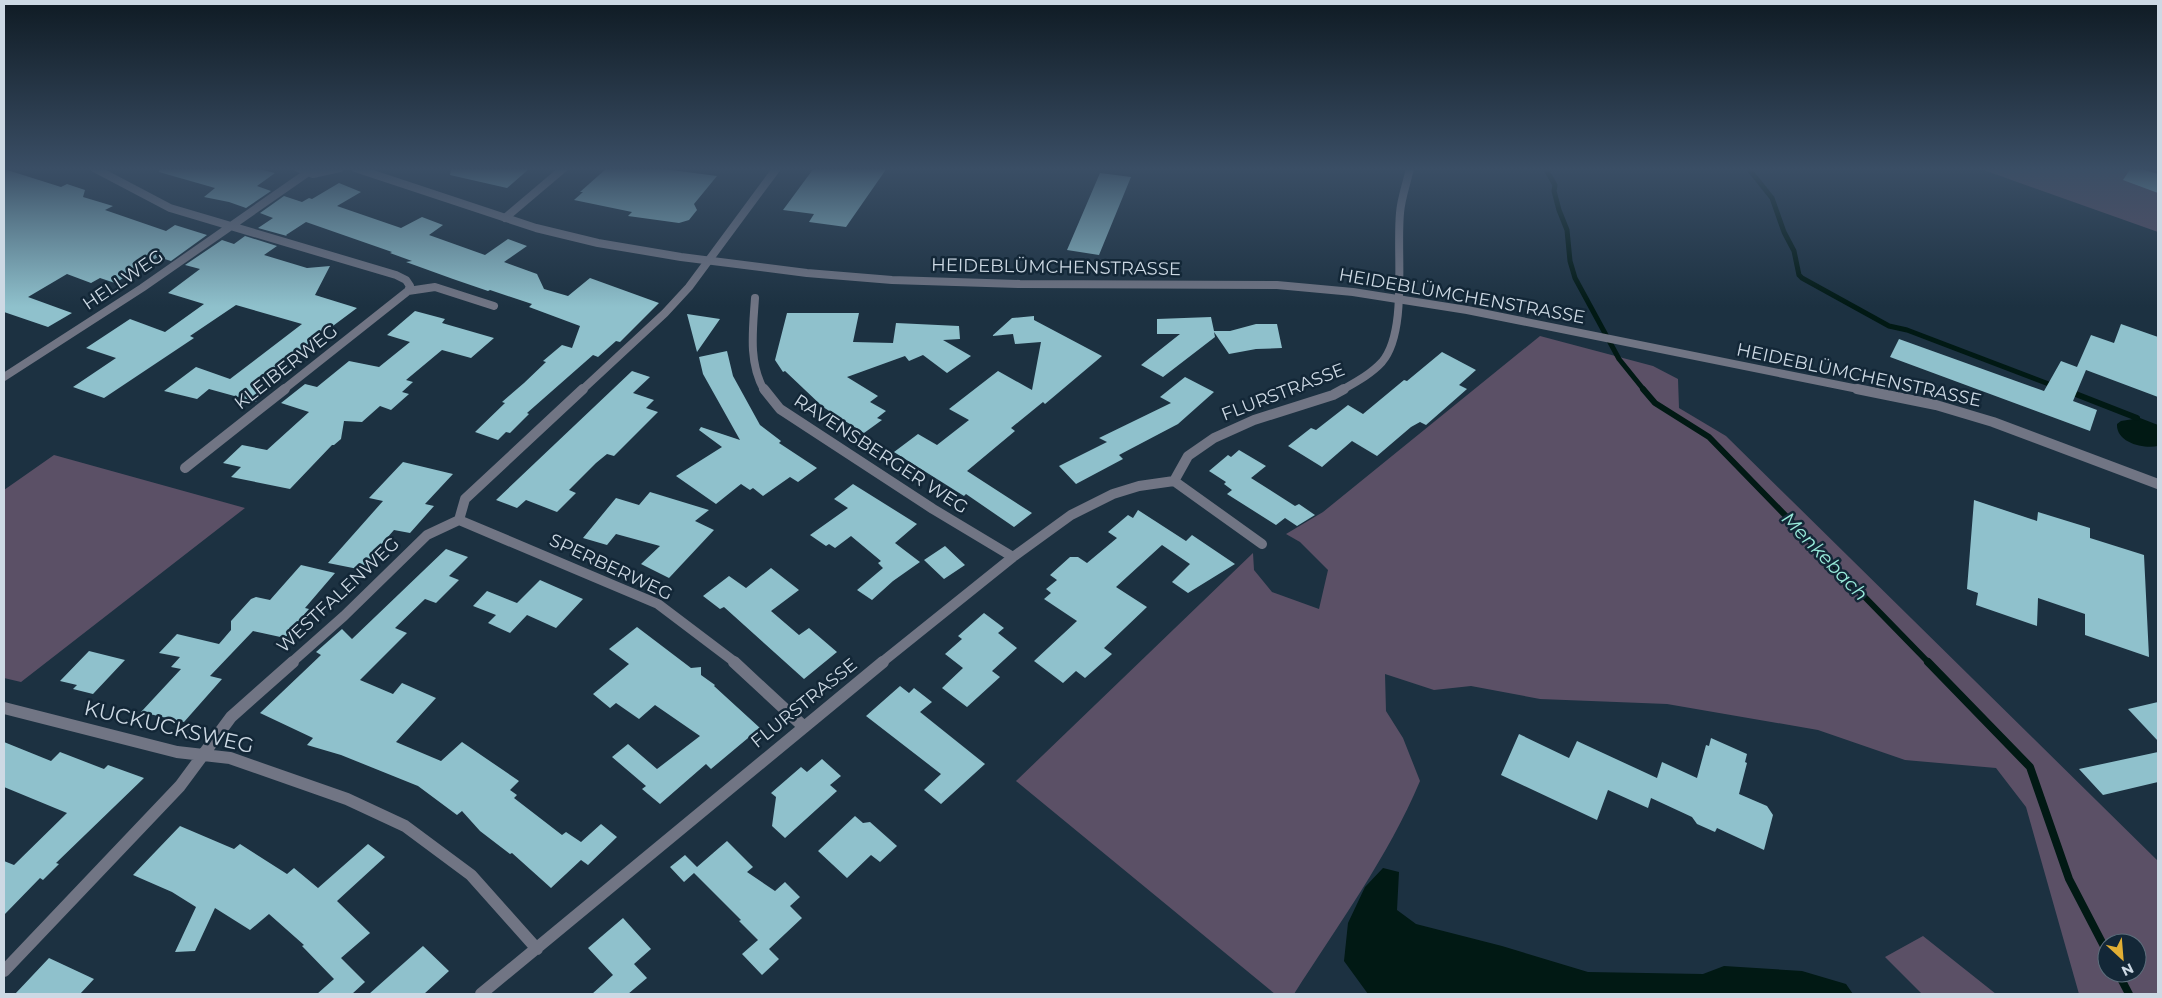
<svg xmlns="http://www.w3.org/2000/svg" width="2162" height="998" viewBox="0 0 2162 998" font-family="Montserrat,sans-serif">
	<rect width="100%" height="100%" fill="#1c3141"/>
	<path fill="#5b5066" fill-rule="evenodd" d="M1978,168H2158V232Z
		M1540,336L1653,366L1678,379L1679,408L1726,436L2158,861V994H2079L2026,807L1996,768L1905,760L1818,730L1667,704L1540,699L1471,686L1434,690L1385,674L1386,711L1403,738L1420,781C1388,857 1338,925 1294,994H1275L1016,781L1253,553L1254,570L1272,592L1319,609L1328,570L1300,542L1286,534L1323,512ZM2107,943H2137V973H2107Z
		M54,455L245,508L21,682L4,678V490Z
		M1923,936L1996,994H1922L1885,957Z"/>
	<path fill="#011914" d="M2140,418L2158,425V446C2144,449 2116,443 2117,424L2121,421Z
		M1383,868L1399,872L1397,910L1416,924L1502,946L1588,972L1703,974L1724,966L1802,971L1846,984L1853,994H1368L1344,961L1348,923L1365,887Z"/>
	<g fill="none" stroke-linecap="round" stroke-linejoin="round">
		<path stroke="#011914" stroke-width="5" d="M1545,168L1555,185L1554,191L1559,210L1567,230L1570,261L1575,278L1619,359L1644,390
			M1748,168L1772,198L1784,232L1794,251L1799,275L1802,278L1889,326L1907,330L2054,386"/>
		<path stroke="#011914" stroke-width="6" d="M1643,389L1655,403L1709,437L1929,663
			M2068,391L2137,418"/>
		<path stroke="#011914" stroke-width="8" d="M1928,662L2030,767L2069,879L2107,952
			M2118,973L2129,994"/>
	</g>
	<path fill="#8fc1cc" d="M160,168H255L275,173L257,186L271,191L246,208L229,202L204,197L215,188L159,172Z
		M451,168H530L507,188L450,175Z
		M607,168H656L717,176L694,204L697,210L689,220L679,223L628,216L632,212L574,200L583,192H580Z
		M814,168H887L846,227L809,222L814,214L783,210Z
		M2131,168H2139L2158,174V193L2123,180Z
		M4,169L61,187L67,184L85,190L83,197L113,206L105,210L166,231L175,225L207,235L171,261L158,257L115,283L100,278L91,283L67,274L28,297L72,313L48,327L4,312Z
		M1100,173L1131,177L1099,255L1067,250Z
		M339,183L361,192L337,206L401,228L422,217L443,225L429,235L485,255L508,239L527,246L504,262L537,274L544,289L568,296L590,278L659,303L620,342L616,341L598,357L593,355L527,413L529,414L510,433L506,432L498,440L475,432L505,403L502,402L524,383L546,362L543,361L562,345L572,348L580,326L529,307L532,304L490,290L488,291L453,279L406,262L412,261L390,253L392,252L306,222L286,235L287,236L258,228L273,218L260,213L284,196L302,202L309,198L312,199Z
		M245,236L277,246L264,255L307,268L330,266L315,295L357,308L251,387L260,390L256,402L209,389L197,399L164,391L196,367L230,379L302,324L236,305L190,336L194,338L104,398L73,387L116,358L86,348L130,319L165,332L204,304L168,293L200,269L185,265L222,240L234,244Z
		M415,311L445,319L442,323L494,338L471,358L442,350L406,380L413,382L402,392L409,394L391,410L380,406L362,422L344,421L341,439L334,445H332L290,489L231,477L241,467L223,463L242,445L267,450L309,412L281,403L305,384L317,387L349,361L379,367L410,342L387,335Z
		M787,313H859L853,342L893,343L896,323L959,326L960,339L943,340L971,356L947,373L923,355L909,361L905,356L847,377L878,396L870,402L886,411L877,418L882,420L864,433L823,407L785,371L783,372L775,360Z
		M687,314L720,319L697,352Z
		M1034,316V320L1102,356L1045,404L1043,402L1011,428L1015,431L967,471L1032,513L1014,527L966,494L964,496L894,452L918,434L937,445L969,420L949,409L998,371L1032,390L1041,342L1015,344L1013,334L992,336L1012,318Z
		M1211,317L1214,331H1230L1256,324H1277L1282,348L1256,349L1229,354L1214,332L1215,337L1163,377L1141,365L1180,334H1157V319Z
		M2121,324L2158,337V397L2086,370L2073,401L2097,410L2090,431L1890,357L1899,339L2044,391L2061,361L2077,367L2091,335L2114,343Z
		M727,351L733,376L760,425L781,441L779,443L817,468L798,482L790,477L763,496L753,488L750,490L741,484L716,504L676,476L722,447L699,430L701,427L740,440L703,374L699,357Z
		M1442,352L1476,370L1459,385L1467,389L1426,425L1420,422L1411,427L1377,456L1352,441L1322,467L1288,446L1311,428L1316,430L1348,405L1363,414L1404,380L1407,381Z
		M632,371L650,377L633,393L654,400L646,408L658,412L614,456L607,454L596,463L569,490L576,493L557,512L526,500L517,508L496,500Z
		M1185,377L1214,392L1178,424L1119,455L1123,459L1076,484L1059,466L1107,442L1099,438L1171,403L1160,397Z
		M1239,450L1266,466L1251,478L1295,506L1299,504L1315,515L1297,526L1285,518L1276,525L1227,494L1232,490L1224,484L1226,482L1209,471L1228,455L1231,457Z
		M403,462L453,474L425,504L434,506L410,533L394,530L371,556L374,557L363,570L328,563L383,501L369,498Z
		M853,484L917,524L895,543L920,562L893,581L872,600L857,590L883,568L878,563L881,561L851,536L835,548L829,544L826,546L810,535L848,508L834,499Z
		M650,492L709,510L695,521L714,530L669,578L641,564L660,546L616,534L607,545L583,538L616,498L639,505Z
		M1974,500L2037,521L2038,512L2090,528V538L2144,555L2149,657L2085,635V614L2038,598L2037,626L1976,605L1978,593L1967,589Z
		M1138,510L1186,541L1192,535L1235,564L1188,593L1172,582L1190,564L1162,545L1116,587L1147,607L1104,648L1112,654L1085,678L1076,671L1063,683L1034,661L1077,621L1044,599L1051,593L1046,589L1057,580L1050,575L1070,557H1078L1087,563L1117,538L1108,532L1128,515L1133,518Z
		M945,546L965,565L944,579L924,560Z
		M446,549L468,557L449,576L459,580L436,603L425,599L395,628L407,633L360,680L393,694L402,683L436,698L396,742L441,761L462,742L519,781L510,790L517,795L514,798L562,835L566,832L581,842L601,824L617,837L588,865L581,860L551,888L512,853L510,854L480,831L462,811L457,815L418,786L341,755L307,745L313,738L260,713L321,655L316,652L342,629L352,639Z
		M301,565L335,573L305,608L309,609L285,638L253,631L210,676L222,679L184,722L141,712L181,669L171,667L180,657L159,653L177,634L219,644L231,630V621L251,599L256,597L270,600Z
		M771,568L799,590L771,611L799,635L809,628L837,652L804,679L724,607L720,609L703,596L729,576L746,588Z
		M540,580L583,599L556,628L527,615L510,633L488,623L496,615L473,606L487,591L517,603Z
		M984,613L1004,628L998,633L1017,648L992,671L1000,677L967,707L942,688L963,668L945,654L962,639L958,636Z
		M637,627L691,668L701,667V675L715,685L714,686L760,728L711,769L706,764L660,804L642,789L646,786L612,757L628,744L657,769L700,736L655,705L639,719L616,703L610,708L593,694L629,664L609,649Z
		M89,651L125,660L93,694L73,689L77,685L60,681Z
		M900,686L909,693L914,688L932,702L920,712L985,764L941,804L924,790L941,774L866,716Z
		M2158,702V741L2128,709Z
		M1519,734L1569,758L1577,741L1657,778L1662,762L1697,778L1706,745L1709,746L1711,738L1747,754L1745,762L1747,763L1739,794L1767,806L1773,815L1764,850L1717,828L1715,832L1697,824L1692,817L1651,798L1648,808L1608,790L1597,820L1501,775Z
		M4,742L51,761L60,752L104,769L108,765L144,778L56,863L59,864L43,880L40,878L4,915V861L14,865L67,813L4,787Z
		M2158,752V782L2103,795L2079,769Z
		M822,759L841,776L830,785L837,791L785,838L772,826L776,797L771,793L801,767L807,772Z
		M855,816L863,823L870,822L897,846L880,862L871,855L847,878L818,851Z
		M180,826L234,849L240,844L287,874L294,868L318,888L368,844L385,857L337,901L370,933L341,958L365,982L352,994H317L334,979L302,946L304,945L269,914L250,930L215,908L195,951L175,952L196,907L172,892L133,875Z
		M727,841L753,867L747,872L775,891L785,882L800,897L790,906L802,918L769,949L779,959L762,975L742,954L758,940L739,921L741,920L694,873L684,882L670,867L685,855L697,867Z
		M623,918L651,949L634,964L647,978L628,994H592L613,975L588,948Z
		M423,946L449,971L424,994H369Z
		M49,958L94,979L80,994H15Z"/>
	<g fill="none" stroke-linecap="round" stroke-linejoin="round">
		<path stroke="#717584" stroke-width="8" d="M94,168L170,208L396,275L406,280L410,286L408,291L283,390
			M505,218L564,168
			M408,291L435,287L494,306
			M755,298C753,329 748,362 764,390
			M4,377L142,288L307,173
			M582,390L665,313L689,287L777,168
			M1342,390C1356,382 1371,374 1382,362C1408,332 1396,252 1400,213C1401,198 1407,183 1410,168"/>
		<path stroke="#717584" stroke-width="10" d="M764,389L780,409L933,509L1013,557
			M185,468L285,389
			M1174,481L1188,456L1214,438L1254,420L1333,395L1344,389
			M459,520L658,604L736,663
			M291,663L344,616L427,535L459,520L465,499L583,389
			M881,663L1013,557L1071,515L1113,494L1139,486L1174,481L1262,544"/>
		<path stroke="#717584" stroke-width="12" d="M734,662L803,726
			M4,708L177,752L230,758L347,799L405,826L471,875L537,949
			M4,971L180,786L231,717L293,662
			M481,994L883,662"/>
		<path stroke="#717584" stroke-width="8" d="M298,168L313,174L340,168
			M355,168L536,228L598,243L681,257L807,273L892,280L1020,284L1277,285L1353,292L1467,310L1863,390"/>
		<path stroke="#717584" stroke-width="10" d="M1857,389L1936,405L1993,422L2158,484"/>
	</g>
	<linearGradient id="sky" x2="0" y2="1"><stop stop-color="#0f1b24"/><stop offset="0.55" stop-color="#3a4e65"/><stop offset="1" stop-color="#3a4e65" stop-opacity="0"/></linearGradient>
	<rect width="2162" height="307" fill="url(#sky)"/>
	<g text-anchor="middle" stroke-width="5" stroke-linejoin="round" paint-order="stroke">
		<g font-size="18" fill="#cdd9e4" stroke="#132737">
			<text transform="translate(1056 267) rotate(1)" y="6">HEIDEBLÜMCHENSTRASSE</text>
			<text transform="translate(123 280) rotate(-34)" y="6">HELLWEG</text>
			<text transform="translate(1462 296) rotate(10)" y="6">HEIDEBLÜMCHENSTRASSE</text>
			<text transform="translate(286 367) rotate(-38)" y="6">KLEIBERWEG</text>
			<text transform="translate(1859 375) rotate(12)" y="6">HEIDEBLÜMCHENSTRASSE</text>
			<text transform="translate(1283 392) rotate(-21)" y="6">FLURSTRASSE</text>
			<text transform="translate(881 454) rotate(33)" y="6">RAVENSBERGER WEG</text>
			<text transform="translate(611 567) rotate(25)" y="6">SPERBERWEG</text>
			<text transform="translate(338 595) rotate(-43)" y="6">WESTFALENWEG</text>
			<text transform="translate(804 703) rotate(-39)" y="6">FLURSTRASSE</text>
		</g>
		<g font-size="19" font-style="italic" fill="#99ecdb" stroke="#132737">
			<text transform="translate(1825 556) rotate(46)" y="7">Menkebach</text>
		</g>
		<g font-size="21" fill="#cdd9e4" stroke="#132737">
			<text transform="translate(169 727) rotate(13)" y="7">KUCKUCKSWEG</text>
		</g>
	</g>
	<rect width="2162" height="998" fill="none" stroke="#cdd9e4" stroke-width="10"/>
	<g transform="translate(2122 958) rotate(154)"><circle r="24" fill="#132737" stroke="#5d6e7c"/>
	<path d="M0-4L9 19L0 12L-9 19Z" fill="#e2af34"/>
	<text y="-8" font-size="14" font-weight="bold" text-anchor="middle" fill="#cdd9e4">N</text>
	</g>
</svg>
